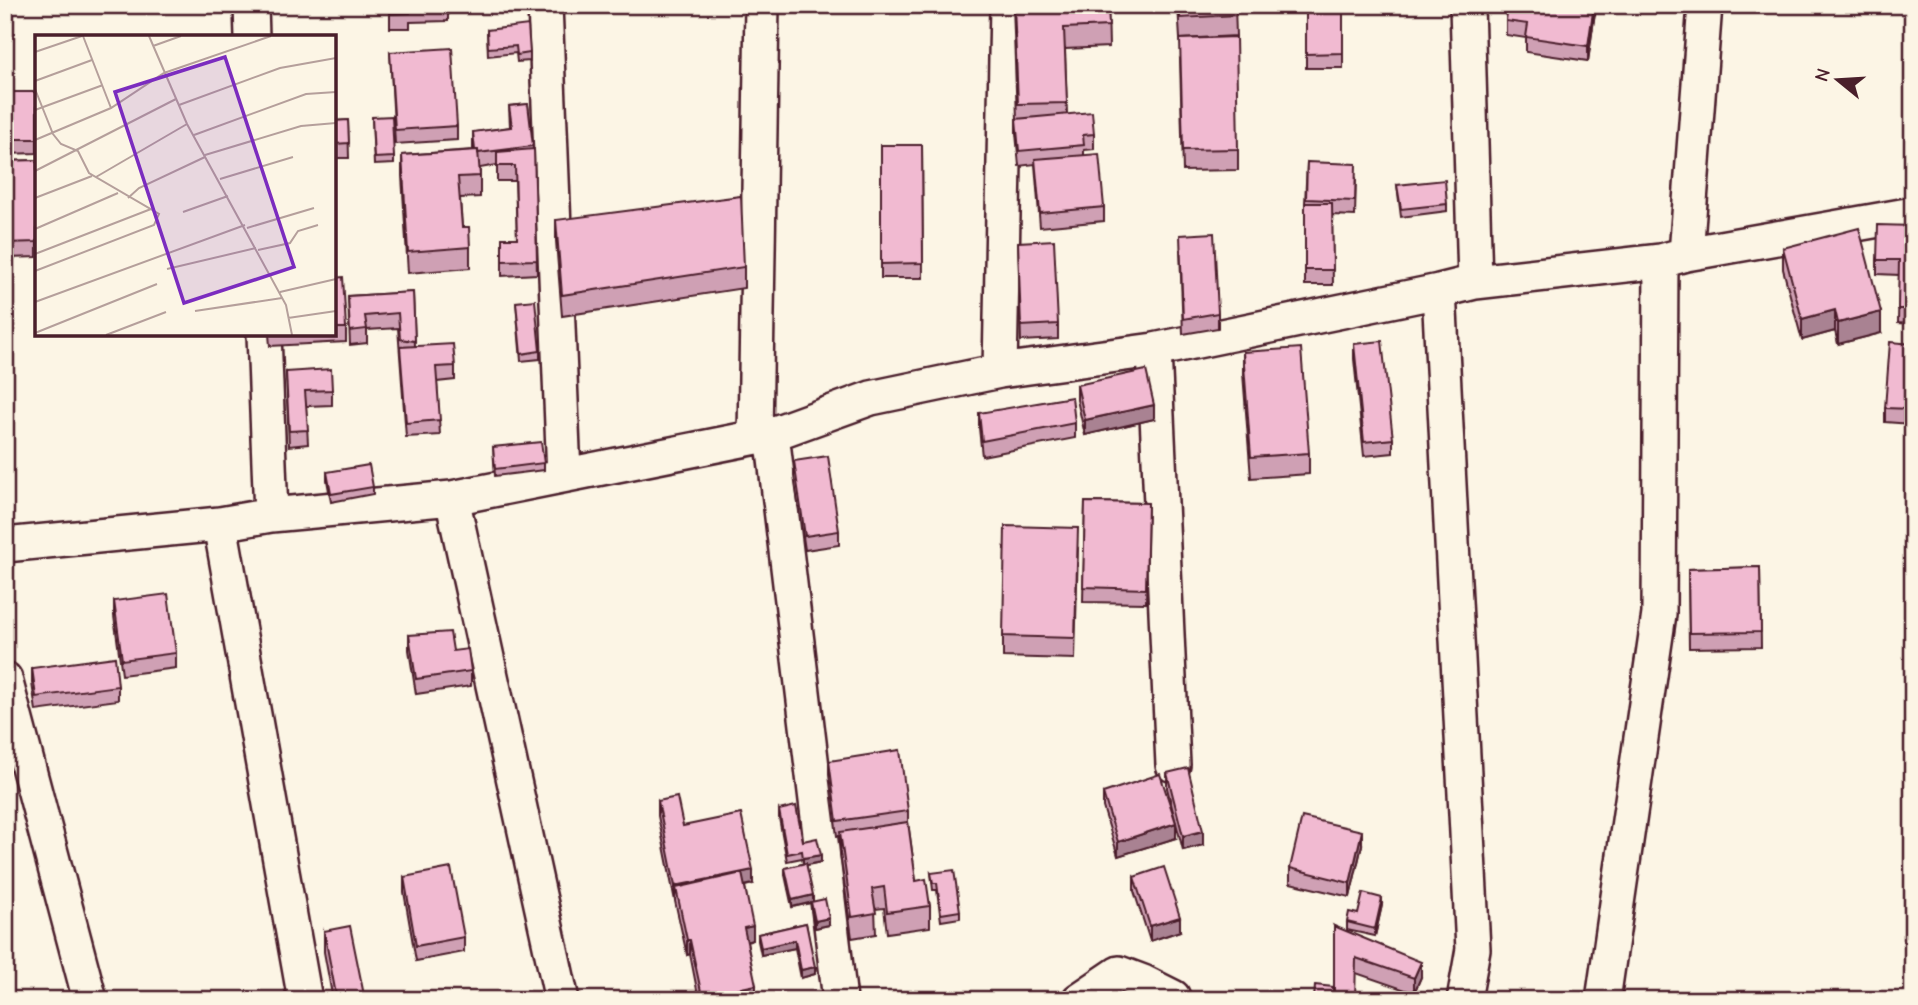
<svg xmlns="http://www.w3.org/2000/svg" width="1918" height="1005" viewBox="0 0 1918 1005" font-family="'Comic Neue',sans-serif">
	<rect width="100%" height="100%" fill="#fcf5e5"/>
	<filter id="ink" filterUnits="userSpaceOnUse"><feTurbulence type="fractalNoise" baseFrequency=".0143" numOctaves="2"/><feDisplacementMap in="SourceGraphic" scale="14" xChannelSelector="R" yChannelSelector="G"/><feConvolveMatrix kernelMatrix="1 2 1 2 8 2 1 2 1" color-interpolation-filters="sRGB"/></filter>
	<g filter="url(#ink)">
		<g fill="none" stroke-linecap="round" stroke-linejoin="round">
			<defs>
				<path id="street" d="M251,5L252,37
					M545,5L564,475
					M1467,5L1475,282
					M1686,254L1705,5
					M1439,291L1473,949L1464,1000
					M264,334L271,515
					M1154,350L1173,765
					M1000,371L1007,5
					M772,434L840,1000
					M755,437L762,5
					M452,498L562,1000
					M220,524L305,1000
					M5,545L220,524L271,515L452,498L772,434L871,398L1000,371L1154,350L1439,291L1475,282L1661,261L1686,254L1913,214
					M5,679L90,1000
					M1079,1000L1119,973L1143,982L1173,997L1174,1000
					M1603,1000L1659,614L1661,261"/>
			</defs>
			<use href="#street" stroke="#4a1f2b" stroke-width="38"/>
			<use href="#street" stroke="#fcf5e5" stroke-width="33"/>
		</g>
		<path fill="#cfa0b4" stroke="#4a1f2b" stroke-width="2" d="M390,5H448V21L410,22V28H390Z
			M1013,5H1108L1109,47L1065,49L1067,114L1094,134V149L1084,150V155L1104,207V221L1040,227L1035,164L1019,166L1016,133V119H1017Z
			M1178,5H1235L1236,36L1180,39Z
			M1306,5H1343V68H1306Z
			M1508,5H1596L1588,61L1526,52V38L1506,35V21Z
			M487,30L530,53V61L517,62L516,53L488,56Z
			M390,52L457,126V140L395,144Z
			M1180,60L1238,149V170L1183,171Z
			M5,92H37V153L5,154Z
			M528,104L533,149H534L537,274L502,276V238H517L515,181H497V165L480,168V197L460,198L462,227L470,247V268L408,273L402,176V155L473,150V132L510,127L509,106Z
			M372,117L394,157V164L374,165Z
			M348,120L349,158H334V121Z
			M881,145H922L923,278H881Z
			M37,160V257L8,258L9,404L5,405V161Z
			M1307,162L1356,178L1355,216L1332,215L1333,285H1305V203Z
			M1397,185L1447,204V211L1401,217Z
			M556,220L744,267V288L562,316L556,241Z
			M1913,226V324L1898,323L1899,275L1877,274V260Z
			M1018,242L1058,324V339L1021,341Z
			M1783,248L1881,333L1838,344L1835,331L1802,340L1783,269Z
			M1180,249L1218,313V328L1183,334Z
			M334,278L346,328V342L270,346L269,334H334Z
			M413,292L415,346L455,366V380L437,382L440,435L406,437L398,328L367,330V343L350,345L348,296Z
			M516,302L540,351V359L521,361Z
			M1354,344L1393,439V453L1364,456L1354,359Z
			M1913,344V397L1911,424L1885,422V408Z
			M1243,352L1309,453V474L1251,478L1243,373Z
			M286,372L332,390V405L306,406L308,444L289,446Z
			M1077,385L1154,419L1085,435L1077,400Z
			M979,413L1075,423V438L982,456L979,428Z
			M493,447L544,463V470L495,476Z
			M794,461L839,531V545L805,550L794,476Z
			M327,472L373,487V494L331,502L327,480Z
			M1085,502L1148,503L1146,603L1083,602Z
			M1078,549L1075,659L1003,657V636Z
			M1760,567L1761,647L1689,648L1688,569Z
			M114,601L176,653V668L122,675L114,616Z
			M409,635L453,651L471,671V686L416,694L409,650Z
			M32,668L118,686V700L36,711L32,683Z
			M829,761L908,811V822L916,881L930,906V927L887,933L884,908L875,909L876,934L852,938L840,853V836H837L829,775Z
			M1167,773L1203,845L1183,850L1167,788Z
			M1103,793L1176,838L1118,856L1103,807Z
			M658,801L683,826L753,884L745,886L753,940L747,942L756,1000H699L690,954L687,955L675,901L658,816Z
			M779,810L821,862L806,865L813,901L829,925L815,928L811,909V903L792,907L785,875V868L803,864L802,858L787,861L779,818Z
			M1362,845L1350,897L1290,883V868Z
			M931,873L960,911V918L941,921L937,890H933Z
			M404,877L464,937V952L416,961L404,892Z
			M1134,877L1180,931L1150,941L1134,891Z
			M1382,905L1375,936L1347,930V922L1358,914Z
			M806,923L815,974L801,978L795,948L761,955L758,941V934Z
			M1334,926L1421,977L1414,993L1356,973Z
			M324,931L365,1000H333L324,952Z"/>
		<path fill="#a98292" stroke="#4a1f2b" stroke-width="2" d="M1594,5H1596L1588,61V46Z
			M1835,310V331L1802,340V319Z
			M1881,312V333L1838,344V323Z
			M1913,383V397L1911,424V409Z
			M1154,405V419L1085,435V420Z
			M1176,823V838L1118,856V842Z
			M1203,831V845L1183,850V836Z
			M1362,831V845L1350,897V883Z
			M821,855V862L803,866V858Z
			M753,870V884L679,900L676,888L675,901V886Z
			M813,895V902L792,907V900Z
			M1382,898V905L1375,936V929Z
			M1180,917V931L1150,941V926Z
			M829,918V925L815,928V921Z
			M753,926V940L744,942V928Z
			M687,940H690V954L687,955Z
			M795,940V948L761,955V948Z
			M1421,962V977L1414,993V978Z
			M815,967V974L801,978V970Z
			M756,985V1000H702V996Z"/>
		<path fill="#f1bad1" stroke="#4a1f2b" stroke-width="2" d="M390,5H448V6L410,7V13L390,14Z
			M1014,5H1108L1109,26L1064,28L1067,103L1018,104Z
			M1180,5H1235L1236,15L1180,18Z
			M1306,5H1343V53L1306,54Z
			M1508,5H1594L1588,46L1526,37L1528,24L1506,21Z
			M528,25L530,53L517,55L516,46L488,48L487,30Z
			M1236,37L1238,149L1183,150L1180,39Z
			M452,48L457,126L395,130L390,52Z
			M5,92H37V139H5Z
			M528,104L533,146L478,153V150H475L473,132L512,127L509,106Z
			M1092,112L1094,134L1083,135L1084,145L1019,151L1016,119Z
			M392,116L394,157L374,158L372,117Z
			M348,120L349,143L334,144V121Z
			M881,145H922L923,263L881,264Z
			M534,149L537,260L502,261V238H517L515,166H497V152Z
			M478,150L480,176L458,177L462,227H469L470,247L408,252L402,155Z
			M1099,154L1104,207L1040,213L1035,159Z
			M37,160V242L5,243V161Z
			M1307,162L1356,164L1355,201L1306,199Z
			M1445,180L1447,204L1401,209L1397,185Z
			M741,196L744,267L562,295L556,220Z
			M1305,203H1332L1333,270H1305Z
			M1878,225L1913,226V309H1898L1899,260H1877Z
			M1859,228L1881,312L1838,323L1835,310L1802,319L1783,248Z
			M1214,233L1218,313L1183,319L1180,235Z
			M1054,240L1058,324L1021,326L1018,242Z
			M5,251H8L9,390H5Z
			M343,277L346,328H334V278Z
			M413,292L415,341L400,339L398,313L365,316L367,329L350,331L348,296Z
			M535,300L540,351L521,354L516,302Z
			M1382,341L1393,439L1364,442L1354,344Z
			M1890,342L1913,344V383L1911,409L1885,408Z
			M453,344L455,366L436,367L440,420L406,423L400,347Z
			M1301,348L1309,453L1251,457L1243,352Z
			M331,369L332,390L305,391L308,430L289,431L286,372Z
			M1146,370L1154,405L1085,420L1077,385Z
			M1072,397L1075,423L982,441L979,413Z
			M541,442L544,463L495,469L493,447Z
			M828,456L839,531L805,536L794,461Z
			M369,465L373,487L331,494L327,472Z
			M1085,502L1148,503L1146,589L1083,587Z
			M1005,526L1078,528L1075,638L1003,636Z
			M1760,567L1761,632L1689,633L1688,569Z
			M168,594L176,653L122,660L114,601Z
			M450,632L453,651L468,649L471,671L416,679L409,635Z
			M115,657L118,686L36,697L32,668Z
			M900,750L908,811L837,821L829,761Z
			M1188,768L1203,831L1183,836L1167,773Z
			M1160,774L1176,823L1118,842L1103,793Z
			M677,797L683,826L741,814L753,870L675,886L658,801Z
			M796,806L803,841L817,838L821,855L803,858L802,851L787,854L779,810Z
			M1302,817L1362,831L1350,883L1290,868Z
			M908,822L916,881L926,879L930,906L887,912L884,887L872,889L876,913L852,917L840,832Z
			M806,863L813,895L792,900L785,868Z
			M1164,867L1180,917L1150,926L1134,877Z
			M451,868L464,937L416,946L404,877Z
			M954,870L960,911L941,914L937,883H933L931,873Z
			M742,873L753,926L744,928L756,985L702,996L690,940H687L676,888Z
			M1363,893L1382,898L1375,929L1347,922L1349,912L1358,914Z
			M825,899L829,918L815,921L811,902Z
			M806,923L815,967L801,970L795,940L761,948L758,934Z
			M350,926L365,1000H337L324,931Z
			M1334,926L1421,962L1414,978L1356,958L1355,1000H1334Z
			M1315,985L1333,987L1332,1000H1314Z
			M737,997L738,1000H725Z"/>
	</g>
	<g transform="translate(35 35)">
		<rect width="301" height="301" fill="#fcf5e5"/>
		<path fill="none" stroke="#b59f9b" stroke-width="2" d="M48,1L76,73M114,1L152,89L251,270L257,300M118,11L146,1M0,17L47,1M0,46L57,25M0,54L18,99L26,109L43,116L54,138L124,179L119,190L0,236M144,70L245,33L301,23M0,75L68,50M159,100L271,59L301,57M0,105L76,73L129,38L236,1M170,120L266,91L301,88M0,136L141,64M61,142L152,89M185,144L258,122M0,163L57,141M93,163L104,153L170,122M148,177L193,161M212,193L279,173M0,194L83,158M223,215L255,208L263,196L283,190M0,219L116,174M132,234L221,213M245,257L301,244M0,267L210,190M160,276L247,263M253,283L301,276M0,298L122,249M71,300L131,277"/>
		<path fill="#7b2cbf" fill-opacity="0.15" stroke="#7b2cbf" stroke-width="3.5" d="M190,22L259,232L149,268L80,57Z"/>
		<rect width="301" height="301" fill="none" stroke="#4a1f2b" stroke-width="3.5"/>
	</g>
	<rect width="1918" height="1005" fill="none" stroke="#fcf5e5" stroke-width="28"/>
	<rect x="14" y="14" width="1890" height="977" fill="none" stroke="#4a1f2b" stroke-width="2.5" filter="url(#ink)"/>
	<g transform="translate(1838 80) rotate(288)" stroke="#fcf5e5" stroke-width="5" paint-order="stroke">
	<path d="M0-5L12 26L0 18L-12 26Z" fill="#4a1f2b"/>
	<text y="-10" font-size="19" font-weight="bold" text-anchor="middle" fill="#4a1f2b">N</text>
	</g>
</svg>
